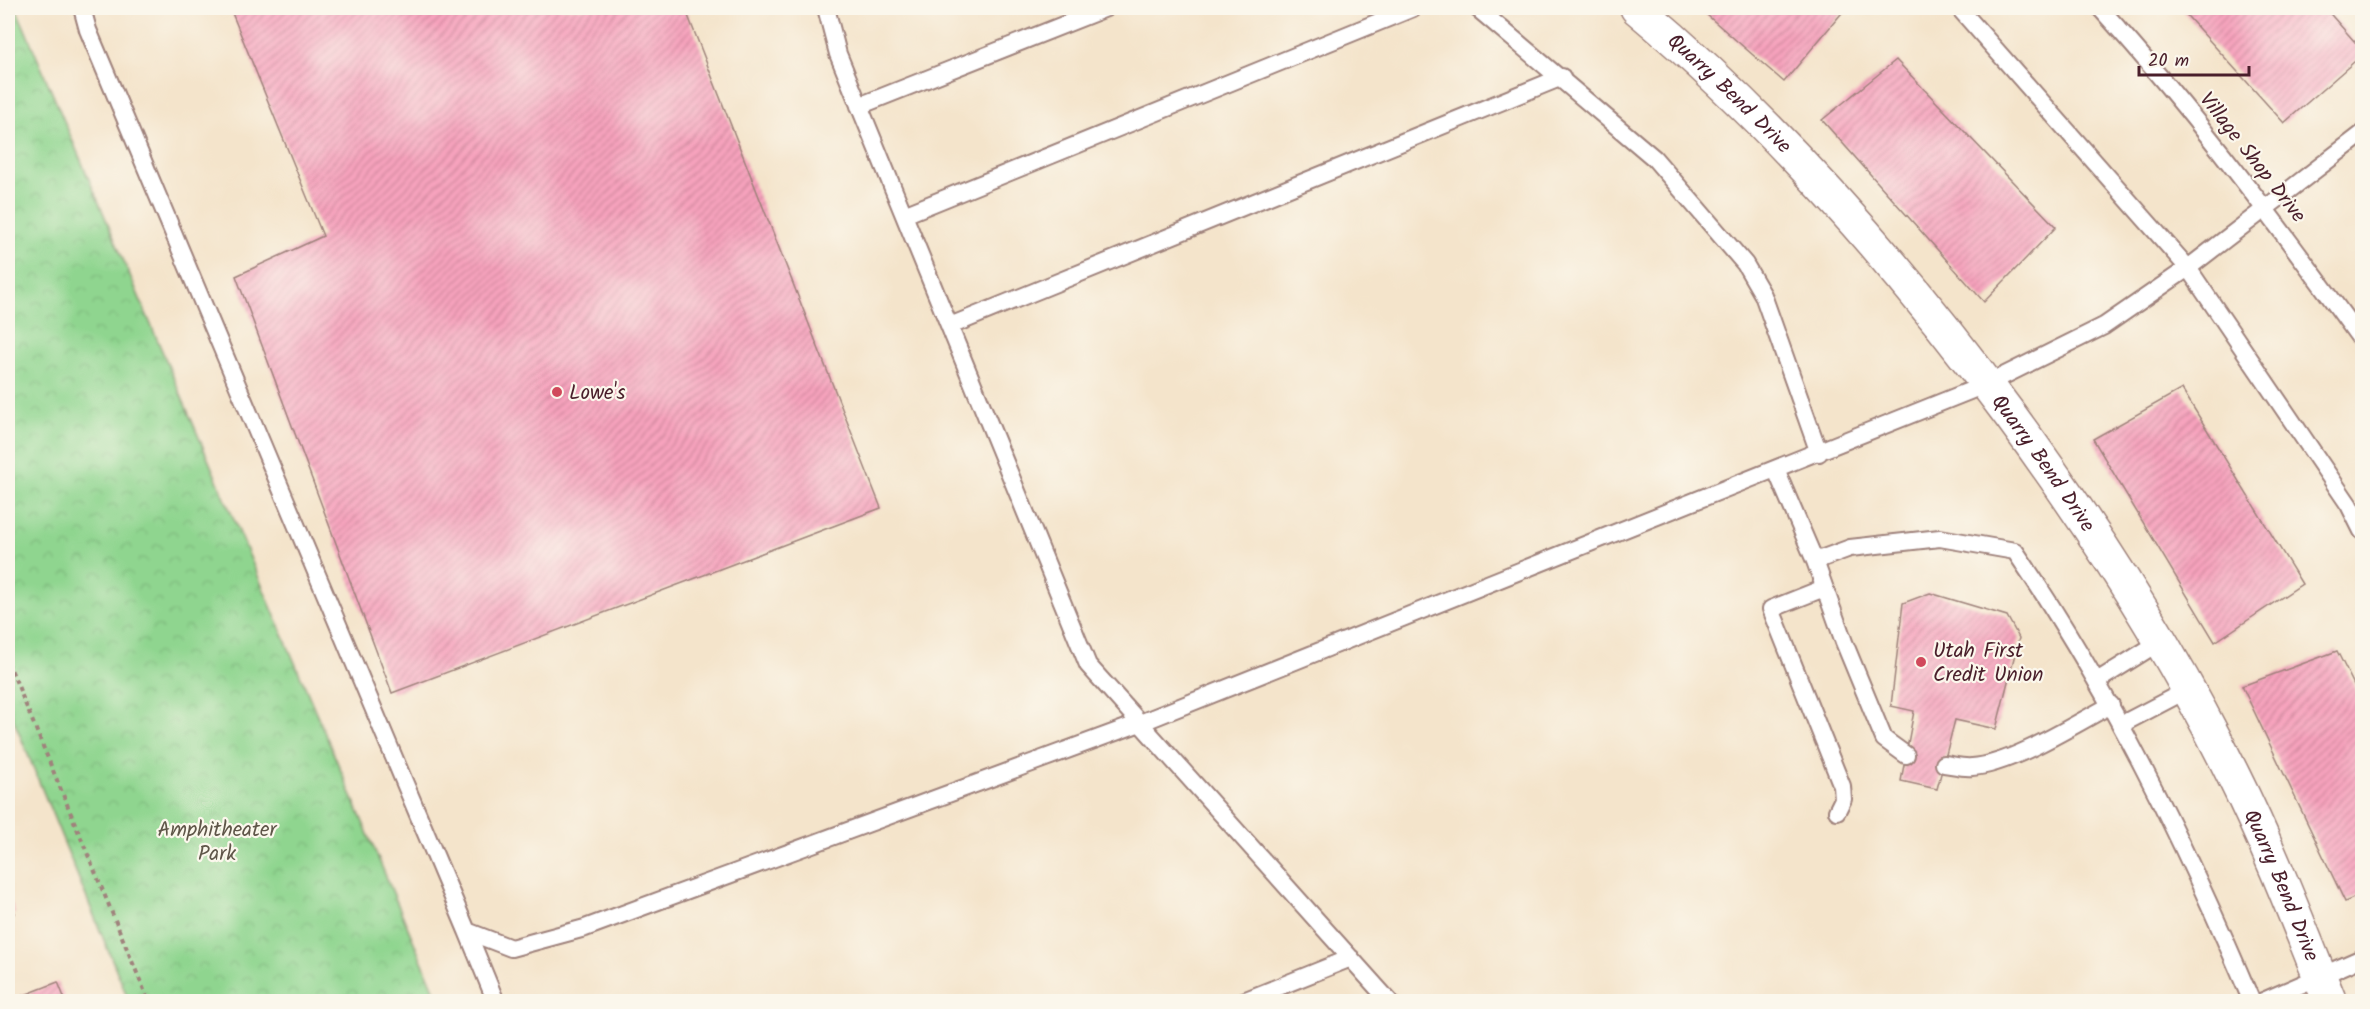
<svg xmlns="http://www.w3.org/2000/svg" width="2370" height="1009" viewBox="0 0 2370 1009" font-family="Kalam,sans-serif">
	<defs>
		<pattern id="park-crowns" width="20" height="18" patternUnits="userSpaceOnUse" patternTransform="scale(1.5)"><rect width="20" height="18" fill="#8fd58f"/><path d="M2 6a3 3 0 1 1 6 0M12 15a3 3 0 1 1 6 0" fill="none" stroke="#7db67c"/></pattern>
		<pattern id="building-hatch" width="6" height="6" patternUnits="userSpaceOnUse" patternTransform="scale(1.5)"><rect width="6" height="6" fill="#f7a3bd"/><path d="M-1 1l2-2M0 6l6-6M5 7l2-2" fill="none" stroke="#ca849a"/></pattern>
	</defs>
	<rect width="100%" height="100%" fill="#fbf7ec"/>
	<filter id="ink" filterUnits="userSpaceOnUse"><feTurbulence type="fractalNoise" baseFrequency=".0167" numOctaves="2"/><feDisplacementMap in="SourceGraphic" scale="12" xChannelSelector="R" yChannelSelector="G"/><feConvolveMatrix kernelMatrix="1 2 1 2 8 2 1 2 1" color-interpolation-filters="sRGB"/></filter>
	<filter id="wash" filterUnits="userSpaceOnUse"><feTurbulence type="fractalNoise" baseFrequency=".008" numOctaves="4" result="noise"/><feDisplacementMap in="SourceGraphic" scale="24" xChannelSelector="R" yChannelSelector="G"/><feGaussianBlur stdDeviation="1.35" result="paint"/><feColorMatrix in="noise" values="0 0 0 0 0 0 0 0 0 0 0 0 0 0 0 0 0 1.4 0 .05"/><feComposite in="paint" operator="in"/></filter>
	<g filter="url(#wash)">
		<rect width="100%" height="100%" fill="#f4e4cb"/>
		<path fill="url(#park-crowns)" stroke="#6c7a5d" stroke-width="1.5" d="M8,8H16L439,1001H129L8,706Z"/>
		<g id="blocks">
			<path fill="url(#building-hatch)" d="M230,8H685L881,508L392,693L236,276L323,236Z
				M1699,8H1846L1784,82Z
				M2180,8H2325L2362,50V55L2284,123Z
				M1896,60L2056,227L1984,302L1822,120Z
				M2182,389L2302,584L2215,642L2093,439Z
				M1930,593L2007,616L2019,638L1996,729L1955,720L1937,789L1901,781L1914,711L1891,706L1903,603Z
				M2337,651L2362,701V894L2345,902L2242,686Z
				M8,894L15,913L8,916Z
				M58,982L66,1002H9V1001Z"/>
		</g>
	</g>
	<g filter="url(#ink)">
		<use href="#blocks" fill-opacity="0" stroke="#9f827b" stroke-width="1.5"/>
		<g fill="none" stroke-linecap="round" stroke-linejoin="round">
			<defs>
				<path id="service" d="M82,8L88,30L467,931L511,948L585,928L1140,723L1987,384L2104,326L2188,268L2362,134
					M826,8L838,54L1088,665L1390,1002
					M1477,8L1654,158L1745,264L1763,295L1819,453
					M1959,8L2188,268L2349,505L2362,531
					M2100,8C2195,113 2279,226 2362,341
					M859,106L1106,8
					M904,215L1413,8
					M950,326L1562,77
					M1776,470L1815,561L1850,548L1940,538L2015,551C2112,693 2185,844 2252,1002
					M1815,561L1844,642L1884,739L1906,755
					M1824,588L1771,609L1842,786L1843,799L1837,811
					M2097,681L2161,641
					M2122,724L2187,690
					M1944,764C1953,765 1963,768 1972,767C2011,765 2075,724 2111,705
					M467,931L496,1002
					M1241,1002L1351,958
					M2261,1002L2362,958"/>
				<g id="minor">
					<path id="s1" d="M1637,8C1779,127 1900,266 2010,415C2094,529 2171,648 2233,775C2270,849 2299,925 2330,1002"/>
				</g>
			</defs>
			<use href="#service" stroke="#9f827b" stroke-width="20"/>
			<use href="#minor" stroke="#9f827b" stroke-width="36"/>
			<path stroke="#9f827b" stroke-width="4" stroke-dasharray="4.5 4.5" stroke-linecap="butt" d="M8,662L149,1002"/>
			<use href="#service" stroke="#fff" stroke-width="16"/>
			<use href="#minor" stroke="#fff" stroke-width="33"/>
		</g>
	</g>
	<g fill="#d1495b" stroke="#fbf7ec" stroke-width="2">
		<circle cx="557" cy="392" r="6"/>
		<circle cx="1921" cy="662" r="6"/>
	</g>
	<g text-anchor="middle" stroke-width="4.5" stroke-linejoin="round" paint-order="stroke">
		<g font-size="21" fill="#4a1f2b" stroke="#fbf7ec">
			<text dy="7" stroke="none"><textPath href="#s1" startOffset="126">Quarry Bend Drive</textPath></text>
			<text transform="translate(2253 157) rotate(52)" y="7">Village Shop Drive</text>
			<text dy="7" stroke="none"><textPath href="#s1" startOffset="612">Quarry Bend Drive</textPath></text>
			<text dy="7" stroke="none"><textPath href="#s1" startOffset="1098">Quarry Bend Drive</textPath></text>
		</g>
		<g font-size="21" fill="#4a1f2b" stroke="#fbf7ec" text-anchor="start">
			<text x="569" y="399">Lowe's</text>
			<text x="1933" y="657">Utah First<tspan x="1933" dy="24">Credit Union</tspan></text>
		</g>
		<g font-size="21" fill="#5f5649" stroke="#fbf7ec">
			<text x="217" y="836">Amphitheater<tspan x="217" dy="24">Park</tspan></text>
		</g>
	</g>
	<rect width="2370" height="1009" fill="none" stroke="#fbf7ec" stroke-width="30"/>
	<path d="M2139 66v9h110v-9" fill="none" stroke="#4a1f2b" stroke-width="3"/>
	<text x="2148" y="66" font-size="18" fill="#4a1f2b" stroke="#fbf7ec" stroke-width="4.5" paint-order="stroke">20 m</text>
</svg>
